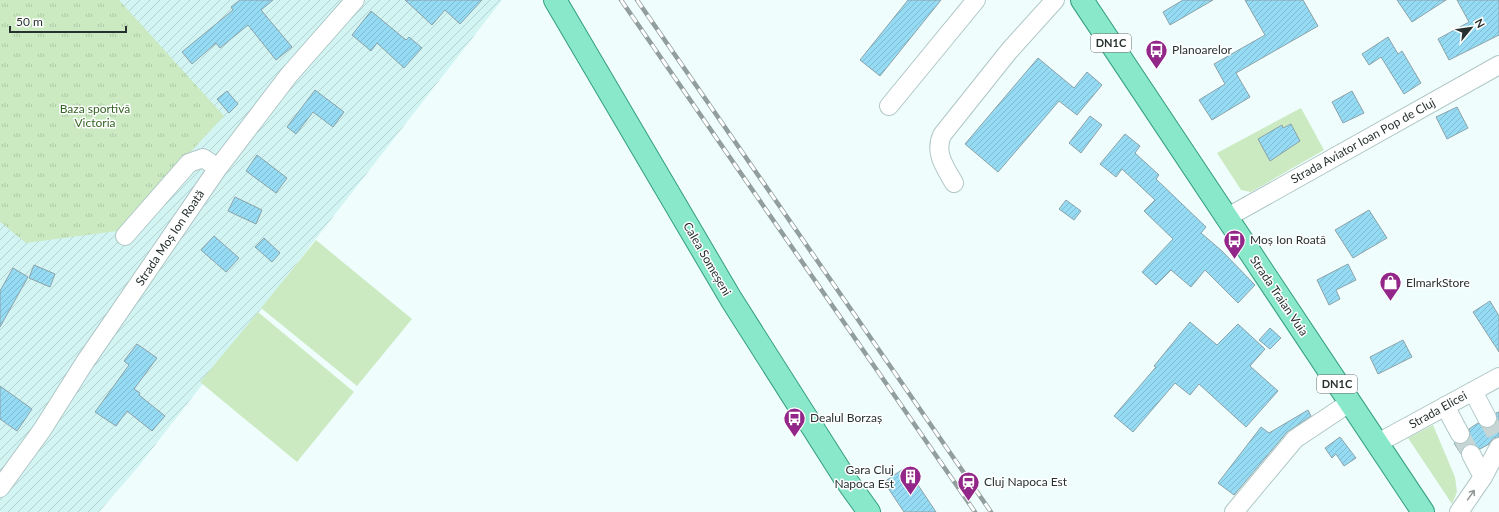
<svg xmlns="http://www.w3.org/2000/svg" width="1499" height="512" viewBox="0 0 1499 512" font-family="Lato,sans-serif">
	<defs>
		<pattern id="industrial-furrows" width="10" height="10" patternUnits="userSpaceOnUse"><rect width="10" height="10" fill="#d2f5f4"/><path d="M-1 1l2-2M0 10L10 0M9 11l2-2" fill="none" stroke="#b4d2d2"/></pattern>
		<pattern id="park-tufts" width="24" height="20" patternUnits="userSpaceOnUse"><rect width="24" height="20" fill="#cbeac2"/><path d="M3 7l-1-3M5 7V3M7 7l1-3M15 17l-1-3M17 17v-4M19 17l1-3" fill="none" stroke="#aec9a7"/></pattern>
		<pattern id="building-hatch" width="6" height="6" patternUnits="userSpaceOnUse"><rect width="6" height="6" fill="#94dbf3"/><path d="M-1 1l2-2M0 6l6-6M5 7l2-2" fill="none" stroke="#80bcd1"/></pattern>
	</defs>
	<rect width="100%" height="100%" fill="#effefd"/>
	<path fill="url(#industrial-furrows)" d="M0,0H502L138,467L99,512H0Z"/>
	<path fill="#cbeac2" d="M1301,108L1324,150L1251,192L1241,190L1217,153Z
		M316,240L412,319L357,386L261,308Z
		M258,312L354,392L297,462L200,382Z
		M1433,425L1455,477L1457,492L1452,504L1408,438Z"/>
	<path fill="url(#park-tufts)" d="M0,0H119L224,116L117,231L26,243L0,222Z"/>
	<path fill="url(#building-hatch)" stroke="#8ca2a9" d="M240,0H273L261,10L292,47L276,60L248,25L220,48L216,43L192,64L182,52L233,10L231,7Z
		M405,0H482L460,24L445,10L432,25Z
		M908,0H941L880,76L860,60Z
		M1183,0H1213L1170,25L1163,12Z
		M1245,0H1303L1318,26L1236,73L1250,97L1212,120L1199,100L1225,84L1214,64L1265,35Z
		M1397,0H1446L1412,22Z
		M1457,0H1499V35L1449,60L1438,39L1469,22Z
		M371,11L406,40L409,37L422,48L404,68L377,43L371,51L352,35Z
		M1388,37L1398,54L1402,51L1421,83L1404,94L1381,57L1369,65L1362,54Z
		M1038,58L1074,88L1087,72L1102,85L1077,115L1059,101L998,172L965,144Z
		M315,90L344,112L333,127L313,112L296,134L287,127Z
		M227,91L238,104L229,113L217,99Z
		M1352,91L1364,113L1343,123L1332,102Z
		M1457,107L1468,128L1447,139L1436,117Z
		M1090,116L1102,125L1081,153L1069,143Z
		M1291,124L1300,141L1270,161L1258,139L1282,125L1283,128Z
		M1125,134L1140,146L1135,153L1159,175L1156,179L1206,227L1201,233L1222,251L1255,285L1238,303L1205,270L1191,287L1171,270L1156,285L1142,272L1173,239L1144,211L1155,200L1122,169L1116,177L1100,164Z
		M257,155L287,178L276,193L246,171Z
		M235,197L262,210L256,224L228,211Z
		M1066,200L1081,211L1074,220L1059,209Z
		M1369,210L1387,238L1353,258L1335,230Z
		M214,236L239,258L226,272L201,250Z
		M264,238L280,253L272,262L255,247Z
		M1348,264L1356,280L1336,290L1340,299L1329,305L1317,280Z
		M34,265L55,274L50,287L29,278Z
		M13,268L28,277L0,327V291Z
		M1490,301L1499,316V352L1473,312Z
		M1190,322L1217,345L1238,324L1265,349L1250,366L1278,391L1246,427L1199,384L1190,395L1175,383L1133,432L1114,416L1156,367L1154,366Z
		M1270,328L1281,338L1270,349L1259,340Z
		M1403,340L1412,357L1378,374L1370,357Z
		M137,344L157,358L134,389L140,393L139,395L165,416L152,431L127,411L116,426L95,412L129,365L124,361Z
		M0,386L32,409L17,431L0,419Z
		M1308,410L1311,416L1287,432L1234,495L1218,483L1261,427L1269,433Z
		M1499,412V437L1493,438L1489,444L1480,449L1472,444L1467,445L1462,449L1461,454L1454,443L1460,444L1465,443L1470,435L1469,429L1478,423L1486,428L1492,427L1496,423V413Z
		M1340,437L1356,458L1344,466L1336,454L1332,458L1325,448Z
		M906,467L936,512H904L884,482Z"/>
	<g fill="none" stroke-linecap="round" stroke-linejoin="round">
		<path stroke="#c7d5d4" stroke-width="18" stroke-dasharray="18 9" stroke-linecap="butt" d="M1487,418L1498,439
			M1460,434L1471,454"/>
		<defs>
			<path id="minor" d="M889,106L976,0
				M954,183C945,167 934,153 942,135L1009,51L1055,0
				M1226,218L1499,65
				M125,236L189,163L203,158L218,168
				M1473,391L1487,418
				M1445,406L1460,434
				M1376,444L1499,377
				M1471,454L1483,477
				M0,488L42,430L85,362L218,168L289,75L355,0
				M1234,512L1295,439L1349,403
				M1459,512L1483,477L1499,447"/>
			<path id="major" d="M555,0L731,299L846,480L869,512
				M1082,0L1423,512"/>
		</defs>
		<use href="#minor" stroke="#afc7c6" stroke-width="20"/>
		<use href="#major" stroke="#349e7c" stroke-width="24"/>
		<use href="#minor" stroke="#fff" stroke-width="18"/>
		<use href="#major" stroke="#89e8c9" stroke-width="22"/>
		<defs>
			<path id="rail" d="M621,0L975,512
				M637,0L991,512"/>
		</defs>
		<use href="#rail" stroke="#929e9d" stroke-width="4.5"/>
		<use href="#rail" stroke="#fff" stroke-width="3" stroke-dasharray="9" stroke-linecap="butt"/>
	</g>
	<defs><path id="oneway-shaft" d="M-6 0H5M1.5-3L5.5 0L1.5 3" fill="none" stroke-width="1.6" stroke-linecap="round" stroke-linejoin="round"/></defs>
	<use stroke="#939898" href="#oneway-shaft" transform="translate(1471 495) rotate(-55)"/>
	<defs>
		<symbol id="bus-pin" viewBox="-11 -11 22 30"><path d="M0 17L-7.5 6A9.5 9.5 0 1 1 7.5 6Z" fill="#932789" stroke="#fff"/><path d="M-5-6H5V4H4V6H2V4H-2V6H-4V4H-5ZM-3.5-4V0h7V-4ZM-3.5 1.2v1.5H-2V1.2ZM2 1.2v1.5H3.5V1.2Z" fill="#fff"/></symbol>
		<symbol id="shop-pin" viewBox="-11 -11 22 30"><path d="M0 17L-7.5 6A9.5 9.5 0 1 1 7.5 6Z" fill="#932789" stroke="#fff"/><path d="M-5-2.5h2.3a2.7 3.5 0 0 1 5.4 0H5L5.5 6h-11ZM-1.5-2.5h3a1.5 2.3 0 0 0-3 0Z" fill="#fff"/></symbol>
		<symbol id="building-pin" viewBox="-11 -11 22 30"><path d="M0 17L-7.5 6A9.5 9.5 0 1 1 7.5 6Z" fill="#932789" stroke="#fff"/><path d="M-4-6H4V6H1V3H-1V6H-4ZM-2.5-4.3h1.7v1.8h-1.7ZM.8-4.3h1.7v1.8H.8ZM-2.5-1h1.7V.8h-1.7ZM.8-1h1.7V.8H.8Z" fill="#fff"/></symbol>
		<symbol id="station-pin" viewBox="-11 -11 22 30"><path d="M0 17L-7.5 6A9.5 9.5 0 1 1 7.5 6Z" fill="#932789" stroke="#fff"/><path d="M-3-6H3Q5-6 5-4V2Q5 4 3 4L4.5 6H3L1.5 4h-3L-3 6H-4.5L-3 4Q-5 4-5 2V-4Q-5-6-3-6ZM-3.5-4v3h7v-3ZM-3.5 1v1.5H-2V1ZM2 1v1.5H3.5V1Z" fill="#fff"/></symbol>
	</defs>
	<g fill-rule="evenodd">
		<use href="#bus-pin" x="1144" y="38" width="25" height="34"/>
		<use href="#bus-pin" x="1222" y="228" width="25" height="34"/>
		<use href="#shop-pin" x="1378" y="270" width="25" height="34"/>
		<use href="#bus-pin" x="782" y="406" width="25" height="34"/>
		<use href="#building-pin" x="898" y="464" width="25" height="34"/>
		<use href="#station-pin" x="956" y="470" width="25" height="34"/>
	</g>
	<g text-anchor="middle" stroke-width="3" stroke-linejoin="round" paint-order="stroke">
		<g fill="#fff" stroke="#686f6e" stroke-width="1">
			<rect x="1091" y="34" width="40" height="18" rx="3"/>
			<rect x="1317" y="375" width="40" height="18" rx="3"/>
		</g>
		<g font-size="11" font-weight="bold" fill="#273130">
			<text x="1111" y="47">DN1C</text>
			<text x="1337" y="388">DN1C</text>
		</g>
		<g font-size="12" fill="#273130" stroke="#fff" text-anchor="start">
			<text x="1172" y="54">Planoarelor</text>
			<text x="1250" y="244">Moș Ion Roată</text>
			<text x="1406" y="287">ElmarkStore</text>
			<text x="810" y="422">Dealul Borzaș</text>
			<text x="894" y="474" text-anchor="end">Gara Cluj<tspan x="894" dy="14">Napoca Est</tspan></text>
			<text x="984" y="486">Cluj Napoca Est</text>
		</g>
		<g font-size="12" fill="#356525" stroke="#fff">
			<text x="95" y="113">Baza sportivă<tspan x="95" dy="14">Victoria</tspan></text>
		</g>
		<g font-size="12" fill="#273130" stroke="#fff">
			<text transform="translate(1363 141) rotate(-29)" y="4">Strada Aviator Ioan Pop de Cluj</text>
			<text transform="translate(170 238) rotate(-56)" y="4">Strada Moș Ion Roată</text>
			<text transform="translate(707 259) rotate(60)" y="4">Calea Someșeni</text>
			<text transform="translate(1279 296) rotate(56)" y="4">Strada Traian Vuia</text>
			<text transform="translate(1438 410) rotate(-29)" y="4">Strada Elicei</text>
		</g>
	</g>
	<g transform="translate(1471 28) rotate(61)" stroke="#ffffff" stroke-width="3" paint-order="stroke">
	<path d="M0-3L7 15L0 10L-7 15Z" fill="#273130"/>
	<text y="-6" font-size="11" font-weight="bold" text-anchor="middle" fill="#273130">N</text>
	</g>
	<path d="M10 26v6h116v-6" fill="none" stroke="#273130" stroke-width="2"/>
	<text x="16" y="26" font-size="12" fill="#273130" stroke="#ffffff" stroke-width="3" paint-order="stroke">50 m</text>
</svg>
